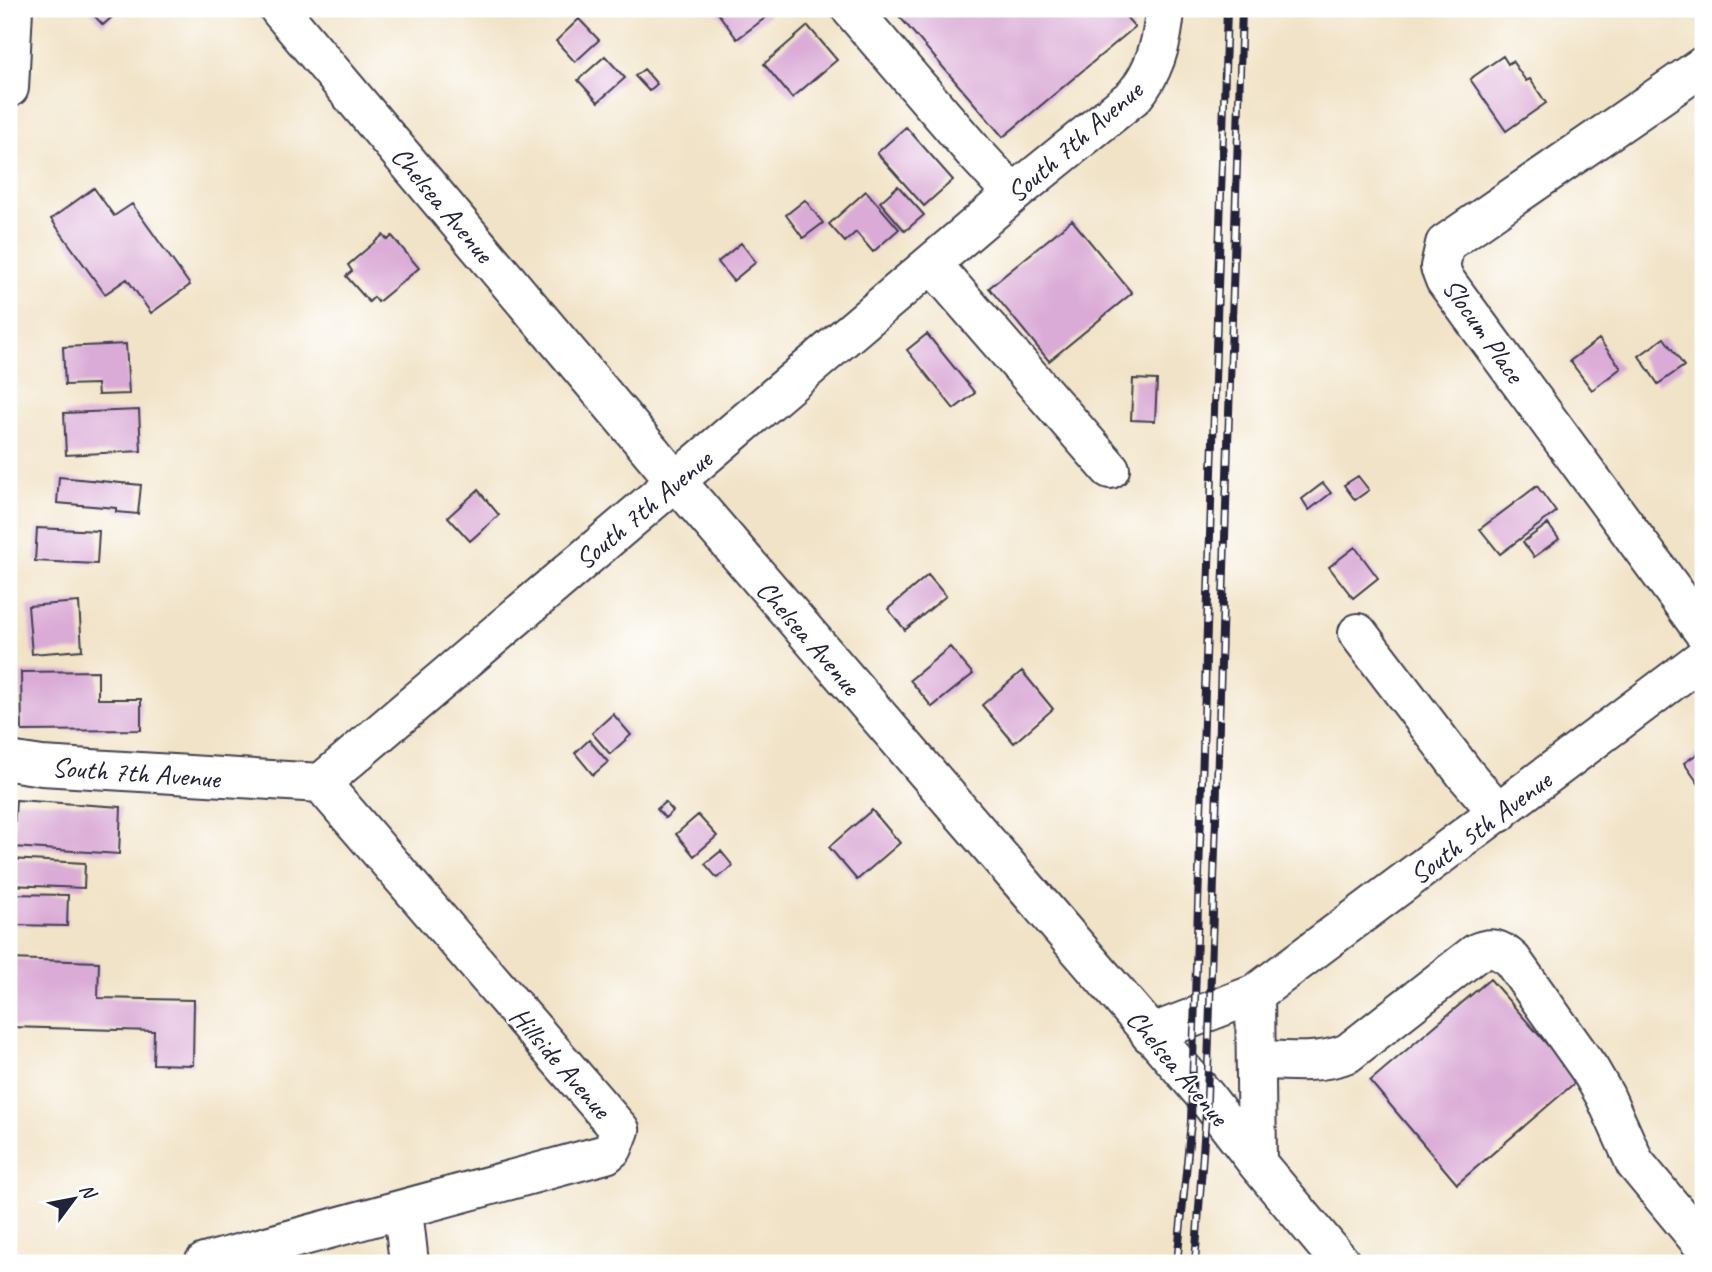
<svg xmlns="http://www.w3.org/2000/svg" width="1712" height="1272" viewBox="0 0 1712 1272" font-family="Caveat,sans-serif">
	<rect width="100%" height="100%" fill="#fff"/>
	<filter id="ink" filterUnits="userSpaceOnUse"><feTurbulence type="fractalNoise" baseFrequency=".0143" numOctaves="2"/><feDisplacementMap in="SourceGraphic" scale="14" xChannelSelector="R" yChannelSelector="G"/><feConvolveMatrix kernelMatrix="1 2 1 2 8 2 1 2 1" color-interpolation-filters="sRGB"/></filter>
	<filter id="wash" filterUnits="userSpaceOnUse"><feTurbulence type="fractalNoise" baseFrequency=".00686" numOctaves="4" result="noise"/><feDisplacementMap in="SourceGraphic" scale="28" xChannelSelector="R" yChannelSelector="G"/><feGaussianBlur stdDeviation="1.57" result="paint"/><feColorMatrix in="noise" values="0 0 0 0 0 0 0 0 0 0 0 0 0 0 0 0 0 1.4 0 .05"/><feComposite in="paint" operator="in"/></filter>
	<g filter="url(#wash)">
		<rect width="100%" height="100%" fill="#f1e3c7"/>
		<g id="blocks">
			<path fill="#daabd6" d="M88,9H121L103,25Z
				M715,9H764L769,15L737,39Z
				M893,9H1119L1135,27L1003,137Z
				M579,19L599,40L575,62L556,41Z
				M808,26L837,60L792,98L764,64Z
				M605,56L625,78L598,102L578,80Z
				M1503,56L1508,64L1512,61L1526,81L1530,79L1546,103L1506,131L1470,79Z
				M644,69L657,84L649,91L635,76Z
				M906,127L953,180L924,206L877,153Z
				M898,186L924,215L905,231L880,202Z
				M94,188L114,216L132,204L190,285L151,313L127,279L105,294L51,219Z
				M866,191L899,229L873,252L856,232L845,242L829,224Z
				M805,200L823,223L803,238L786,215Z
				M1072,220L1132,293L1049,361L989,288Z
				M383,235L388,240L392,236L419,268L378,302L374,297L369,302L346,276L352,271L348,265Z
				M741,243L756,262L733,281L718,262Z
				M927,334L975,393L954,409L907,350Z
				M1664,338L1684,366L1658,384L1639,356Z
				M1599,339L1621,368L1592,390L1570,361Z
				M126,344L129,394L98,395L97,384L65,385L63,347Z
				M1133,379L1157,380L1155,421L1131,420Z
				M139,410L141,451L66,455L64,413Z
				M1358,476L1369,490L1355,500L1344,485Z
				M59,477L141,485L138,514L116,512V508L57,503Z
				M1323,483L1331,493L1309,510L1302,499Z
				M1537,486L1556,512L1500,554L1480,529Z
				M478,490L499,515L470,541L448,517Z
				M1548,524L1559,539L1534,557L1523,542Z
				M37,528L99,531L97,564L35,561Z
				M1355,547L1378,578L1353,598L1329,567Z
				M928,575L946,596L905,630L888,609Z
				M79,602L82,650L32,654L28,606Z
				M950,647L973,674L932,707L910,680Z
				M98,671V699H141V730L22,731L21,672Z
				M1022,671L1053,709L1014,743L982,705Z
				M613,714L631,735L610,754L592,733Z
				M589,740L608,762L593,775L575,753Z
				M1703,750V790L1684,763Z
				M16,800L121,807L119,854L13,847Z
				M665,802L673,811L665,818L657,809Z
				M872,810L900,843L857,880L829,847Z
				M698,815L717,836L694,856L676,834Z
				M721,851L733,866L717,878L705,864Z
				M9,859L85,863L84,888L9,885Z
				M9,894L68,895L67,926L9,925Z
				M9,959L99,962L98,998L194,1000L193,1065L153,1064L154,1031L9,1027Z
				M1490,979L1578,1080L1457,1184L1370,1081Z"/>
		</g>
	</g>
	<g filter="url(#ink)">
		<use href="#blocks" fill-opacity="0" stroke="#413f50" stroke-width="2"/>
		<g fill="none" stroke-linecap="round" stroke-linejoin="round">
			<defs>
				<path id="minor" d="M279,9L676,481L1207,1098L1257,1163L1341,1263
					M851,9L974,152L1013,194
					M1703,66L1445,244L1440,267L1445,280L1703,631
					M9,88L13,9
					M932,264L1110,469
					M1358,633L1466,775L1499,813
					M9,761L42,766L321,783L1013,194L1134,96C1155,71 1163,42 1165,9
					M1150,1034L1255,994
					M1256,1059C1285,1061 1320,1065 1348,1053L1476,953C1491,946 1500,949 1512,960L1590,1070L1605,1096L1635,1163L1703,1245
					M1257,1163L1255,994L1703,658
					M403,1210L409,1263
					M204,1263L606,1154L613,1148L620,1130L321,783"/>
			</defs>
			<use href="#minor" stroke="#413f50" stroke-width="42"/>
			<use href="#minor" stroke="#fff" stroke-width="38"/>
			<defs>
				<path id="rail" d="M1177,1263L1191,1122L1227,9
					M1195,1263L1207,1098L1242,9"/>
			</defs>
			<use href="#rail" stroke="#22223b" stroke-width="8"/>
			<use href="#rail" stroke="#fff" stroke-width="5" stroke-dasharray="16" stroke-linecap="butt"/>
		</g>
	</g>
	<g text-anchor="middle" stroke-width="5" stroke-linejoin="round" paint-order="stroke">
		<g font-size="28" fill="#22223b" stroke="#fff">
			<text transform="translate(1074 141) rotate(-41)" y="10">South 7th Avenue</text>
			<text transform="translate(443 204) rotate(50)" y="10">Chelsea Avenue</text>
			<text transform="translate(1484 330) rotate(55)" y="10">Slocum Place</text>
			<text transform="translate(643 509) rotate(-40)" y="10">South 7th Avenue</text>
			<text transform="translate(809 637) rotate(49)" y="10">Chelsea Avenue</text>
			<text transform="translate(136 772) rotate(4)" y="10">South 7th Avenue</text>
			<text transform="translate(1480 827) rotate(-37)" y="10">South 5th Avenue</text>
			<text transform="translate(561 1062) rotate(49)" y="10">Hillside Avenue</text>
			<text transform="translate(1178 1067) rotate(50)" y="10">Chelsea Avenue</text>
		</g>
	</g>
	<rect width="1712" height="1272" fill="none" stroke="#fff" stroke-width="35"/>
	<g transform="translate(74 1199) rotate(58)" stroke="#ffffff" stroke-width="5" paint-order="stroke">
	<path d="M0-5L12 26L0 18L-12 26Z" fill="#22223b"/>
	<text y="-10" font-size="19" font-weight="bold" text-anchor="middle" fill="#22223b">N</text>
	</g>
</svg>
